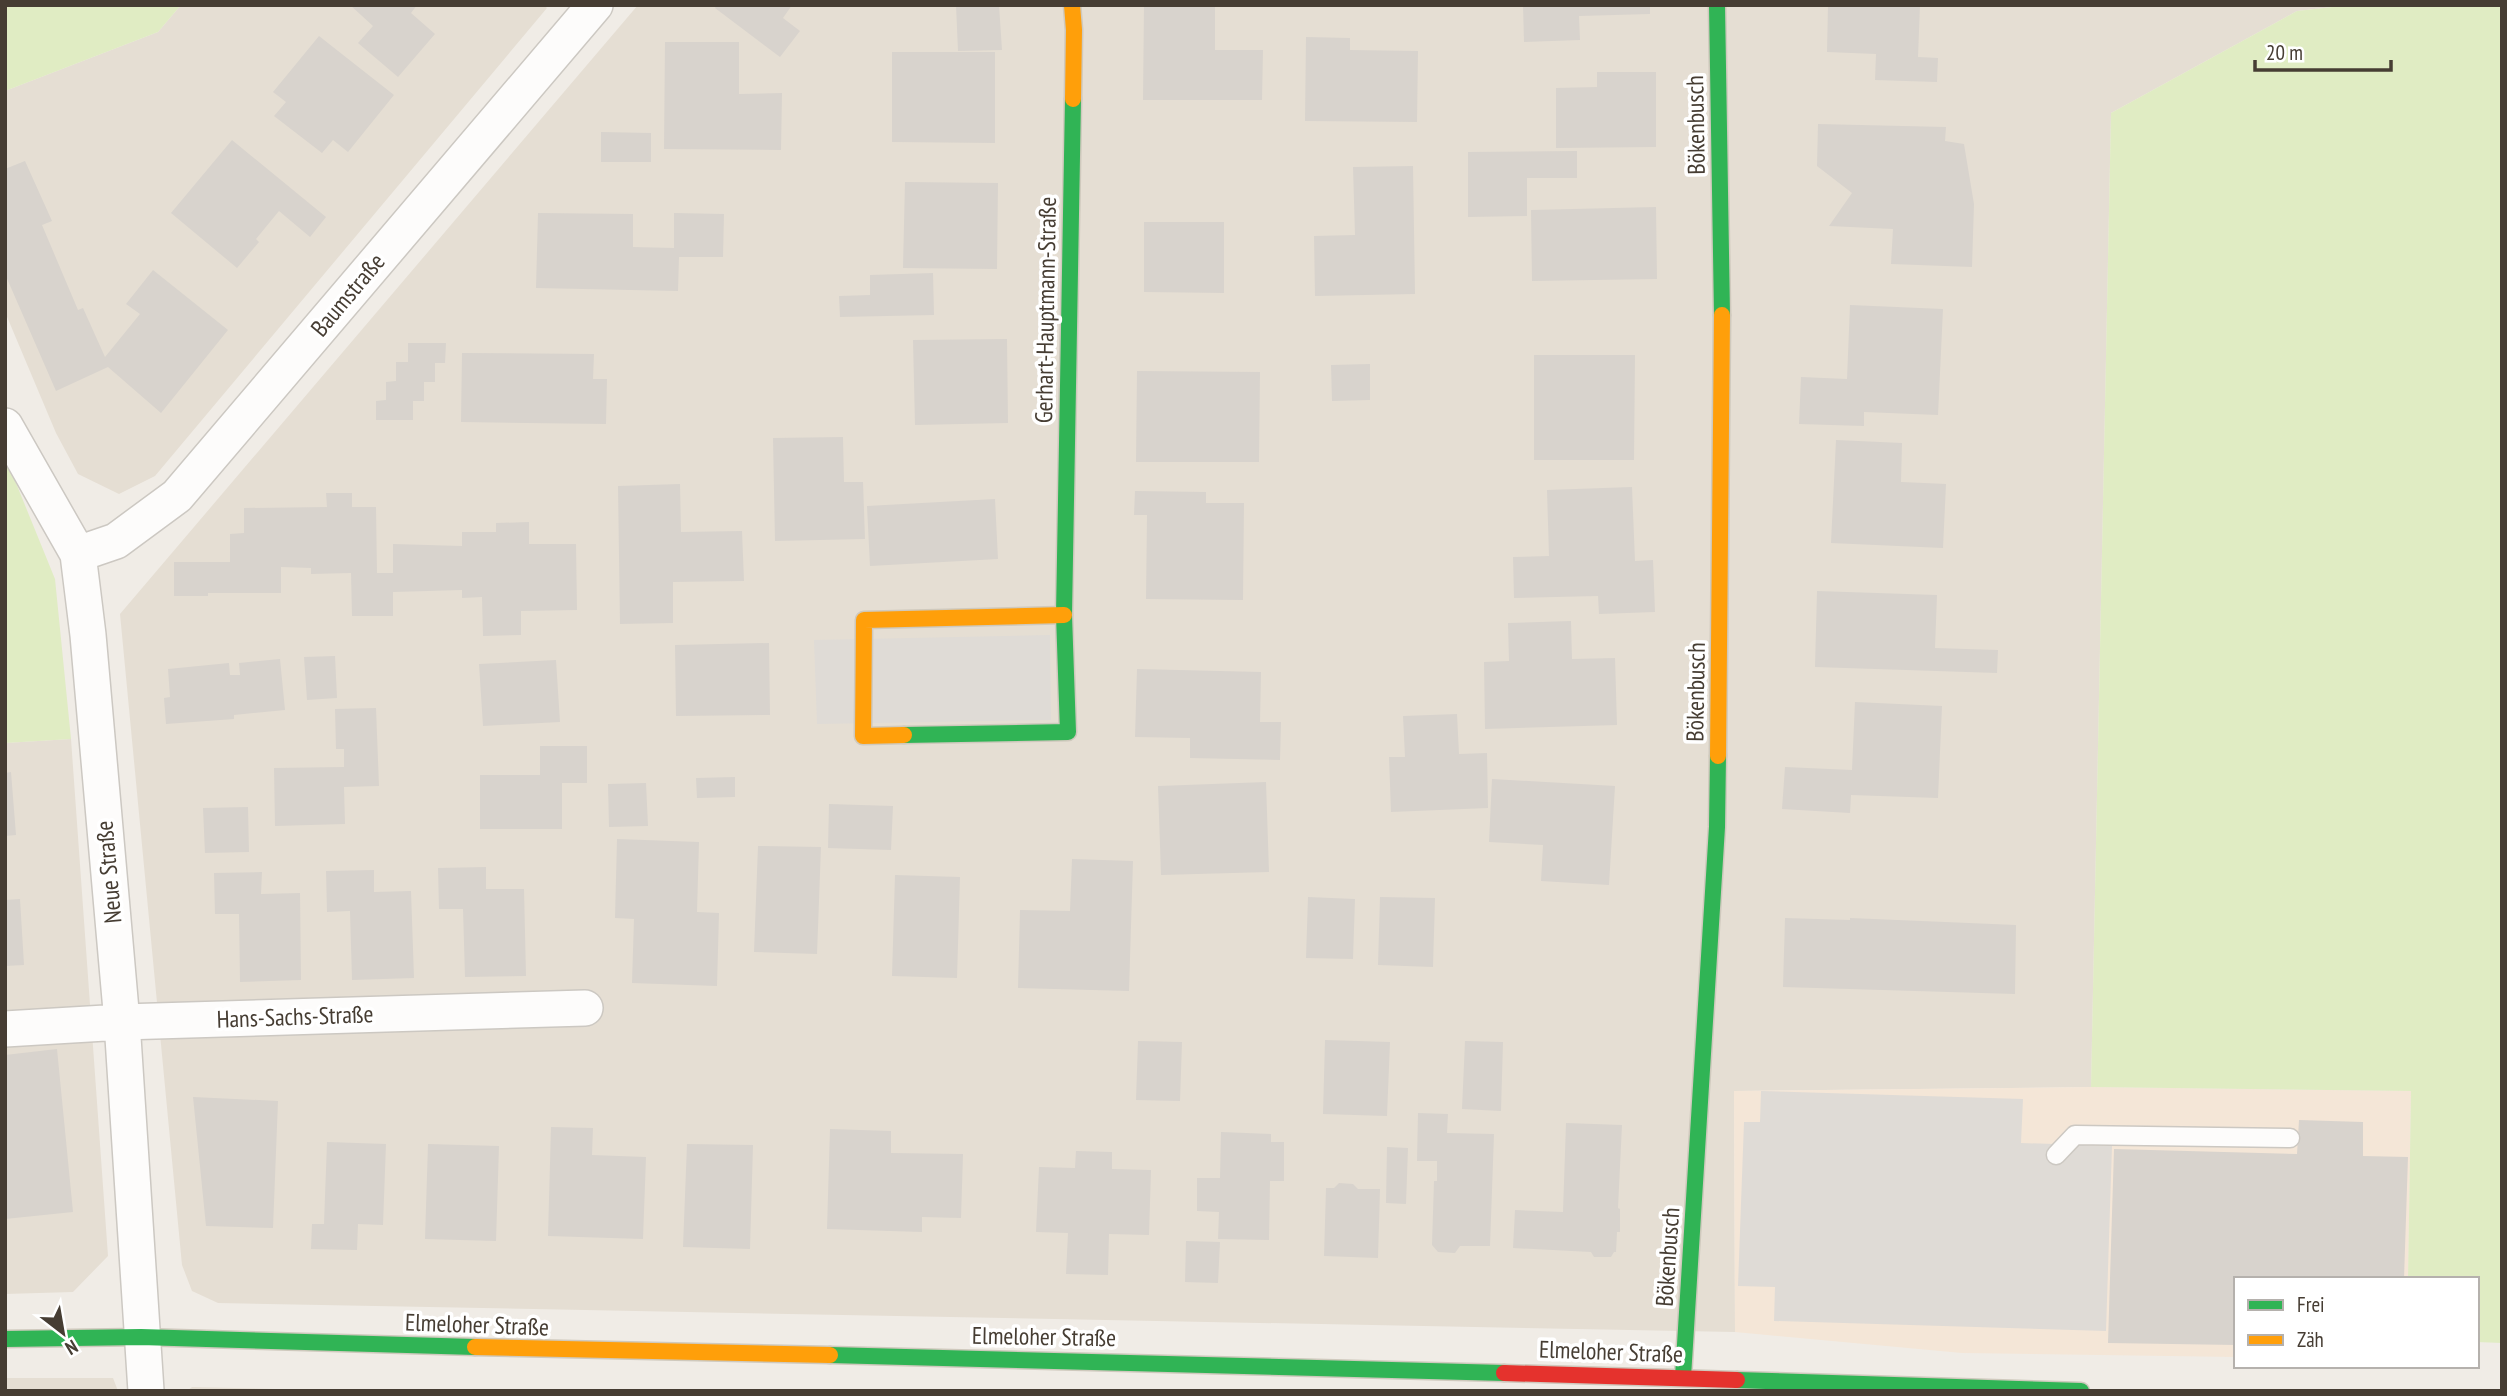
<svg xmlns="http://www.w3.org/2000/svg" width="2507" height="1396" viewBox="0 0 2507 1396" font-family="'PT Sans Narrow',sans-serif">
	<rect width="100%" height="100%" fill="#f0ece6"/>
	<path fill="#e5ded3" d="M181,5H544L547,8L155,476L119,494L78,474L56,433L5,312V91L158,32Z
		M638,5H2350L2297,11L2111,113L2091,1087L1734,1091L1735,1332L218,1303L192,1291L182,1265L120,614Z
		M71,739L108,1256L73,1292L5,1294V743Z
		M5,1378H113L118,1391H5Z
		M192,1387L359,1391H187Z"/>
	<path fill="#f4e6d7" d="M2091,1087L2411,1091L2408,1279H2236V1357L1962,1353L1735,1332L1734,1091Z"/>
	<path fill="#e0ecc3" d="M5,5H181L158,32L5,91Z
		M2350,5H2502V1343L2477,1342V1279H2408L2411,1091L2091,1087L2111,113L2297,11Z
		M5,456L55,579L71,739L5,743Z"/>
	<path fill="#dfdbd6" d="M1050,635L1051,720L817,724L814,640Z
		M1761,1091L2023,1099L2021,1143L2112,1146L2106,1331L1774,1321L1775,1287L1738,1286L1744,1122H1760Z"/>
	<path fill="#d8d3cd" d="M350,5H417L411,13L435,34L398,77L358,43L373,26Z
		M717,5H792L783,18L800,31L780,57L715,8Z
		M956,5H999L1002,50L958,51Z
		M1144,5H1215V50H1263L1262,100H1143Z
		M1523,5H1650V14L1579,16L1580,40L1524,42Z
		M1828,5H1920L1918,57L1938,58L1937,82L1875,80L1876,54L1827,52Z
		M319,36L394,95L348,152L333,140L322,153L274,116L286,102L273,92Z
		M1306,37L1350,38V50L1418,51L1417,122L1305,121Z
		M665,42H739V94L782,93L781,150L664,149Z
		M892,52H995V143L892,142Z
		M1597,72H1656V147L1556,148V88L1597,87Z
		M1818,124L1946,127L1945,141L1964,144L1974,204L1972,267L1891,264L1893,229L1829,226L1852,193L1817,166Z
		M601,132L651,133V162H601Z
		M232,140L326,217L310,237L279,211L256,239L259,242L237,268L171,213Z
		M1577,151V178H1527V216L1468,217V152Z
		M25,161L52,221L42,225L78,310L83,308L105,357L140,314L126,304L153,270L228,330L161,413L108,367L56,391L5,274V169Z
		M1413,166L1415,294L1315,296L1314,236L1355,235L1353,167Z
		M905,182L998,183L997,269L903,268Z
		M1656,207L1657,279L1532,281L1531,210Z
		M538,213L633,214V247L674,248V213L724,214L723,257H679L678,291L536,288Z
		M1144,222H1224V293L1144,292Z
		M933,273L934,315L840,317L839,296L870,295V275Z
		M1850,305L1943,309L1938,415L1864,412V426L1799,424L1801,377L1847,379Z
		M1007,339L1008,423L915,425L913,340Z
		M408,343H446L445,363H435V382H424V401H413V420H376V401L386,400V382L396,381V362H408Z
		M462,353L594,354L593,379H607L606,424L461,422Z
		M1534,355H1635L1634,460H1534Z
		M1370,364V400L1332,401L1331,365Z
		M1137,371L1260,372L1259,462H1136Z
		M843,437L844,482H863L865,539L775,541L773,438Z
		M1836,440L1902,443L1901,482L1946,484L1943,548L1831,543Z
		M680,484L681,532L742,531L744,581L673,582V623L620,624L618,486Z
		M1632,487L1635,561L1653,560L1655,612L1599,614L1598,596L1514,598L1513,557L1549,556L1547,490Z
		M1135,491L1206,492V503H1244L1243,600L1146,599L1147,515H1134Z
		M326,493H352V507H376L377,573H393V544L462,546V532H496V523L529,522V544H576L577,610L521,611V635L483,636L482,597L462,598V590L393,592V616H352L351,573L311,574V568L281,567V593H208V596H174V562H230V534L244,533V508L327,507Z
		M995,499L998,559L870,566L867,506Z
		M1817,591L1937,595L1935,648L1998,650L1997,673L1815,667Z
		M1571,621L1572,659L1615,658L1617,725L1485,729L1484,662L1509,661L1508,623Z
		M769,643L770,715L676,716L675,645Z
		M335,656L337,698L307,700L304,657Z
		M280,659L285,710L234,715V719L166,724L164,698L170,697L168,669L229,663L230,675H240L239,663Z
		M556,660L560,722L483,726L479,664Z
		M1137,669L1261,672L1260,722H1281L1280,760L1190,758V738L1135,737Z
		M1855,702L1942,706L1938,798L1851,795L1850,813L1782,809L1785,767L1852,770Z
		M376,708L379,786L344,787L345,824L275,826L274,768L344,767V749H336L335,709Z
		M1457,714L1459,754L1487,753L1488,808L1391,812L1389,757H1405L1403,716Z
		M540,746H587V783H562V829H480V775H540Z
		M11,772L16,835L5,836V773Z
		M735,777V797L697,798L696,778Z
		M1492,779L1615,786L1609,885L1541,881L1543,845L1489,842Z
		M1266,782L1269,872L1161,875L1158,786Z
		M646,783L648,826L609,827L608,784Z
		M829,804L893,806L891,850L828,848Z
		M248,807L249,852L205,853L203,808Z
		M617,839L699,842L697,912L719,913L717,986L632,983L634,919L615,918Z
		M758,846L821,847L817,954L754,952Z
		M1072,859L1133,861L1129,991L1018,988L1020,910L1070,911Z
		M486,867V889H524L526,976L465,977L463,909H439L438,868Z
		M374,870V892L411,891L414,978L352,980L350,911L327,912L326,871Z
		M262,872L261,894L300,893L301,980L240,982L239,914H215L214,873Z
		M895,875L960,877L957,978L892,976Z
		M1308,897L1355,899L1353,959L1306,958Z
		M1380,897L1435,898L1433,967L1378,965Z
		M20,899L24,965L5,966V900Z
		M1785,918L1850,920V918L2016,925L2015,994L1783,987Z
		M1325,1040L1390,1042L1387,1116L1323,1114Z
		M1138,1041L1182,1042L1180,1101L1136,1100Z
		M1465,1041L1503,1042L1501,1111L1462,1109Z
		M57,1049L73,1212L5,1219V1055Z
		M193,1097L278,1101L273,1228L206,1226Z
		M1418,1113L1448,1114L1447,1133L1494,1134L1490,1246H1460L1455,1253L1438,1252L1432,1245L1434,1181H1437V1161H1417Z
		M2299,1120L2363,1122V1156L2408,1157L2404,1279H2236V1345L2108,1343L2114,1149L2297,1154Z
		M1566,1123L1622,1125L1618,1208L1620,1209V1232H1617L1616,1252H1614L1611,1257H1594L1591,1252L1513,1248L1515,1210L1563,1212Z
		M551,1127L593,1128L592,1155L646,1157L643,1239L548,1236Z
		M830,1129L891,1131V1153L963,1154L961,1218L922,1217V1232L827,1229Z
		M1221,1132L1271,1134V1142H1284V1181H1270L1269,1240L1218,1239L1219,1212L1197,1211V1178H1220Z
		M327,1142L386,1144L383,1225L358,1224L357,1250L311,1249L312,1224H324Z
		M428,1144L499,1146L496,1241L425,1239Z
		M687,1144L753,1145L750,1249L683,1247Z
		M1387,1147L1408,1148L1406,1204L1386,1203Z
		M1076,1151L1112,1152V1169L1151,1170L1149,1235L1109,1234L1108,1275L1066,1274L1068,1233L1036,1232L1039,1167L1075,1168Z
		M1339,1183L1353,1184L1358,1189H1380L1378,1258L1324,1256L1326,1188H1334Z
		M1186,1241L1220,1242L1218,1283L1185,1282Z"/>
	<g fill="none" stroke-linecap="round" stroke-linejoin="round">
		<defs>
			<path id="lane" d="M2056,1155L2075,1135L2290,1138"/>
			<path id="street" d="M5,426L78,554L88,635L122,1022L146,1391
				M78,554L116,541L177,496L595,5
				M5,1029L122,1022L585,1008"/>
			<path id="fast" d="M1717,5L1722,315
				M904,735L1068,732L1064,615L1073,99
				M5,1339L141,1337L475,1347
				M830,1355L1504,1373
				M1683,1377L1717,827L1718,756
				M1737,1380L2081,1391"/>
			<path id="slow" d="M1072,5L1074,30L1073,99
				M904,735L863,736L864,620L1064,615
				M1718,756L1722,315
				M475,1347L830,1355"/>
			<path id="jam" d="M1504,1373L1737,1380"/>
		</defs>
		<use href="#lane" stroke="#ccc8c2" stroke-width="21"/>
		<use href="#street" stroke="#ccc8c2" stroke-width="38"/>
		<use href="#fast" stroke="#cfc9bd" stroke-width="19"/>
		<use href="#slow" stroke="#cfc9bd" stroke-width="19"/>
		<use href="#jam" stroke="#cfc9bd" stroke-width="19"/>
		<use href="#lane" stroke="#fdfcfb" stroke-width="18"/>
		<use href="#street" stroke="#fdfcfb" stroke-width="35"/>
		<use href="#fast" stroke="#30b455" stroke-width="16"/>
		<use href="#slow" stroke="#ff9f0a" stroke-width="16"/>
		<use href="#jam" stroke="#e5322d" stroke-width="16"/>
	</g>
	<g text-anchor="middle" stroke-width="7" stroke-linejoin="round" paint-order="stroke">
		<g font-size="24" fill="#463d33" stroke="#fff">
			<text transform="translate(1696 125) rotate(-91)" y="8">Bökenbusch</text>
			<text transform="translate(348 295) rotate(-50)" y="8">Baumstraße</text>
			<text transform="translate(1046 310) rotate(-89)" y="8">Gerhart-Hauptmann-Straße</text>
			<text transform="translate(1696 692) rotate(-89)" y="8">Bökenbusch</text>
			<text transform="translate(109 872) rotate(-95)" y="8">Neue Straße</text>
			<text transform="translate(295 1017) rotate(-2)" y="8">Hans-Sachs-Straße</text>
			<text transform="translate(1668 1257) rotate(-86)" y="8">Bökenbusch</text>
			<text transform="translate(477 1325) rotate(2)" y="8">Elmeloher Straße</text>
			<text transform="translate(1044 1337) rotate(1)" y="8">Elmeloher Straße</text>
			<text transform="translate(1611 1352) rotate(2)" y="8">Elmeloher Straße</text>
		</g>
	</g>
	<rect width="2507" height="1396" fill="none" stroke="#463d33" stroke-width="14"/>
	<rect x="2234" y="1277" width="245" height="91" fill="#ffffff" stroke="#b5b1ad" stroke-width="2"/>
	<rect x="2248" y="1300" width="35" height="10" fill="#30b455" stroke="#b5b1ad" stroke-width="2"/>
	<text x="2297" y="1312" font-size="21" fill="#463d33">Frei</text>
	<rect x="2248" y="1335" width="35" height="10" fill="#ff9f0a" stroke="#b5b1ad" stroke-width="2"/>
	<text x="2297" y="1347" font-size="21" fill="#463d33">Zäh</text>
	<g transform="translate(63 1333) rotate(149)" stroke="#ffffff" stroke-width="5" paint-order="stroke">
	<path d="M0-5L12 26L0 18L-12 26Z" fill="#463d33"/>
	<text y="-10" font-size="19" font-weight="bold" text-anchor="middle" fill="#463d33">N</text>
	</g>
	<path d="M2255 60v10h136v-10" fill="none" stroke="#463d33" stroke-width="3.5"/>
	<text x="2266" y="60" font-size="21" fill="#463d33" stroke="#ffffff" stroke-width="5" paint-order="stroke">20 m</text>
</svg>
